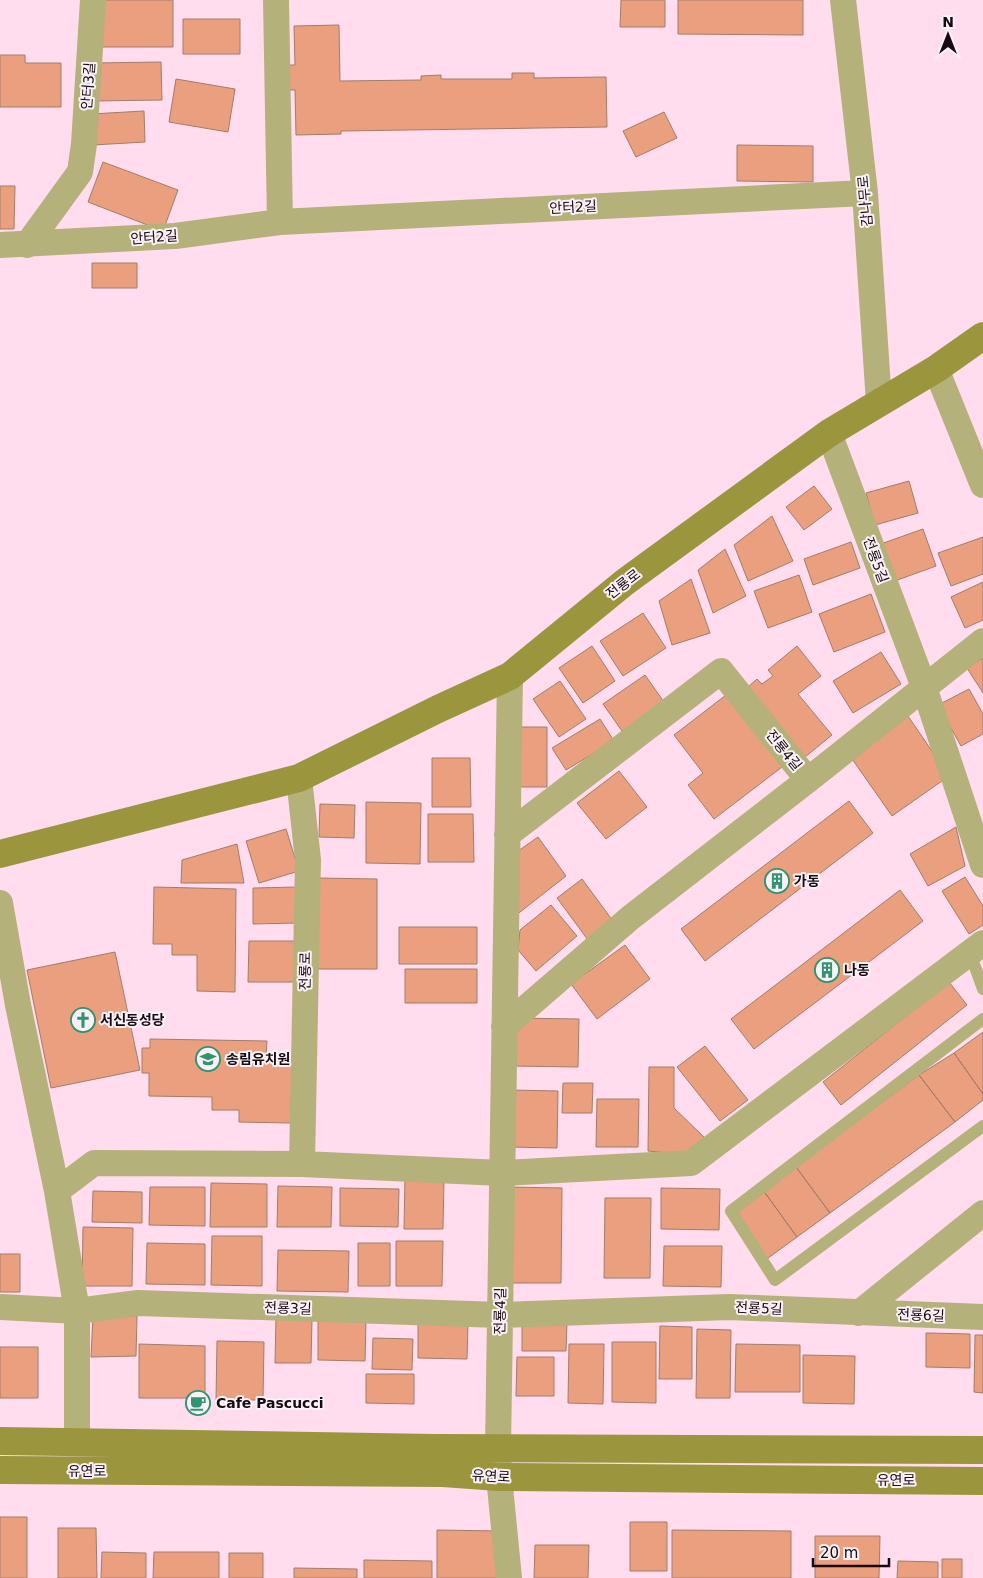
<svg xmlns="http://www.w3.org/2000/svg" width="983" height="1578" viewBox="0 0 983 1578" font-family="'DejaVu Sans','Noto Sans KR',sans-serif">
	<rect width="100%" height="100%" fill="#fde"/>
	<path fill="#eaa07e" stroke="#a37c6a" d="M101,0H173V47H101Z
		M621,0H665V27H620Z
		M678,0H803V35L678,34Z
		M183,19H240V54H183Z
		M339,25L340,81L421,80V76L441,75V79H512V73H534V78L606,77L607,127L341,131V134L296,135L295,90H288V65H295L294,26Z
		M0,55H25V63H61V107H0Z
		M161,62L162,100L94,101V63Z
		M176,79L235,89L228,132L169,122Z
		M144,111L145,142L93,145L91,114Z
		M664,112L677,138L636,157L623,131Z
		M737,145L813,146V182L737,181Z
		M103,162L178,190L163,231L88,202Z
		M0,186H15L14,229H0Z
		M92,263H137V288H92Z
		M909,481L918,513L875,525L866,493Z
		M814,486L832,509L804,530L786,507Z
		M772,516L793,561L748,581L734,545Z
		M923,529L936,566L892,582L878,545Z
		M983,537V574L951,586L938,553Z
		M851,542L860,568L813,585L804,559Z
		M725,549L746,596L713,613L698,570Z
		M799,575L812,612L768,628L754,591Z
		M691,579L710,633L672,645L659,601Z
		M983,582V620L965,628L951,597Z
		M871,594L885,632L834,652L819,614Z
		M643,613L666,648L623,676L600,641Z
		M592,646L615,681L583,703L559,668Z
		M797,646L821,676L798,694L832,735L805,757L747,688L757,679L762,684L773,676L768,670Z
		M881,652L901,684L853,713L833,681Z
		M983,658V693L967,668Z
		M645,675L664,702L622,731L603,704Z
		M560,681L586,719L559,737L533,699Z
		M969,689L983,714V734L961,746L938,705Z
		M726,695L782,767L714,819L688,785L703,773L674,735Z
		M908,716L949,776L892,816L850,756Z
		M600,719L614,741L566,770L552,748Z
		M512,727H547V787H511Z
		M432,758H470L471,807H432Z
		M619,771L647,807L606,839L577,803Z
		M849,801L873,833L705,961L681,929Z
		M366,802L421,803L420,864L366,863Z
		M320,804L355,805L354,838L319,837Z
		M428,814H473L474,862H428Z
		M956,827L965,866L928,886L910,854Z
		M286,829L299,871L259,883L246,841Z
		M538,837L566,876L515,916L511,856Z
		M237,844L244,883H181L182,860Z
		M965,877L983,906V925L969,934L942,891Z
		M319,878L377,879V969H318Z
		M582,879L613,921L588,940L557,898Z
		M154,887L236,889L235,992L197,991V955H172V944H153Z
		M297,887V923L253,924V888Z
		M900,890L923,921L754,1049L731,1019Z
		M551,905L577,936L536,971L518,950L520,930Z
		M399,927H477V964H399Z
		M249,941H296V982H248Z
		M625,945L650,979L597,1019L571,984Z
		M115,952L140,1070L51,1088L27,970Z
		M405,969H477V1003H405Z
		M949,982L967,1005L841,1105L823,1082Z
		M512,1018L579,1019L578,1067L512,1066Z
		M983,1032V1094L954,1053Z
		M150,1039L267,1041L266,1056L292,1057L291,1123L239,1122V1110H212V1097L149,1096V1073H142V1048H150Z
		M705,1046L748,1100L720,1121L677,1067Z
		M954,1053L983,1094V1100L955,1122L919,1075Z
		M649,1067H674V1108L706,1139L690,1155L648,1151Z
		M919,1075L955,1122L830,1213L796,1167Z
		M563,1083H593L592,1113H562Z
		M510,1090L558,1091L557,1148L509,1147Z
		M597,1099H639L638,1147H596Z
		M796,1167L830,1213L797,1237L763,1190Z
		M405,1178L444,1179L443,1229H404Z
		M211,1183L267,1184V1227H210Z
		M278,1186L332,1187L331,1227H277Z
		M150,1187H205V1226L149,1225Z
		M508,1187L562,1188L561,1283H507Z
		M340,1188L399,1189L398,1227L340,1226Z
		M661,1188L720,1189L719,1230L661,1229Z
		M763,1190L797,1237L764,1261L734,1213Z
		M93,1191L142,1192V1223L92,1222Z
		M605,1198H651L650,1278H604Z
		M83,1227L133,1228L132,1286H82Z
		M212,1236H262V1286L211,1285Z
		M396,1241H443L442,1286H396Z
		M147,1243L205,1244V1285L146,1284Z
		M358,1243H390V1286H358Z
		M664,1246H722L721,1287L663,1286Z
		M278,1250L349,1251L348,1292L277,1291Z
		M0,1254H20V1292H0Z
		M93,1316H137L136,1356L91,1357Z
		M276,1318L312,1319L311,1363H275Z
		M318,1320H366L365,1361L318,1360Z
		M522,1321L567,1322L566,1351H522Z
		M418,1322L468,1323L467,1359L418,1358Z
		M660,1326L692,1327V1379H659Z
		M697,1329L731,1330L730,1398H696Z
		M926,1333L970,1334V1368L926,1367Z
		M975,1335H983V1393L974,1392Z
		M373,1338L413,1339L412,1370L372,1369Z
		M217,1341L264,1342L263,1400H216Z
		M612,1342H656V1403L612,1402Z
		M139,1344L205,1346V1398H139Z
		M569,1344H604L603,1404L568,1403Z
		M736,1344L800,1345V1392H735Z
		M0,1347H38V1398H0Z
		M803,1355L855,1356L854,1404L803,1403Z
		M517,1357H554V1396H516Z
		M366,1374H414V1404L366,1403Z
		M0,1517H27V1578H0Z
		M630,1522H667V1571H630Z
		M58,1528H96L97,1578H58Z
		M437,1530L499,1531V1578H437Z
		M672,1530L791,1531V1578H672Z
		M815,1536H880L879,1578H815Z
		M535,1545H589L588,1578H534Z
		M102,1552L146,1553V1578H101Z
		M154,1552H219V1578H153Z
		M229,1553H263V1578H229Z
		M942,1559H962V1578H942Z
		M364,1560L432,1561V1578H364Z
		M898,1561L938,1562V1578H897Z
		M294,1568L357,1569V1578H294Z"/>
	<g fill="none" stroke-linecap="round" stroke-linejoin="round">
		<path stroke="#b4b17b" stroke-width="12" d="M970,953L983,989
			M983,1019L731,1211L775,1280L983,1126"/>
		<path stroke="#b4b17b" stroke-width="26" d="M276,0L280,222
			M843,0L865,193L879,403
			M0,245L175,236L280,222L865,193
			M27,245L80,172L84,144L93,0
			M936,369L983,485
			M829,433L924,687L983,865
			M299,778L308,860L302,1164
			M507,835L721,671L808,780
			M0,903L18,1005L57,1191L77,1311V1443
			M504,1027L630,918L808,780L983,641
			M57,1191L94,1163L302,1164L502,1173L691,1163L983,943
			M0,1307L77,1311L138,1303L500,1315L729,1307L983,1317
			M859,1313L983,1213
			M509,1578L499,1477L498,1448L510,676"/>
		<path stroke="#9b953e" stroke-width="28" d="M0,854L299,778L438,709L510,676L625,582L829,433L936,369L983,336
			M0,1441L435,1448L983,1450
			M0,1470L443,1473L499,1477L983,1481"/>
	</g>
	<defs>
		<symbol id="building-ring" viewBox="-11 -11 22 22"><circle r="9.5" fill="#fbf2f7" stroke="#309470" stroke-width="1.5"/><path d="M-4-6H4V6H1V3H-1V6H-4ZM-2.5-4.3h1.7v1.8h-1.7ZM.8-4.3h1.7v1.8H.8ZM-2.5-1h1.7V.8h-1.7ZM.8-1h1.7V.8H.8Z" fill="#309470"/></symbol>
		<symbol id="church-ring" viewBox="-11 -11 22 22"><circle r="9.5" fill="#fbf2f7" stroke="#309470" stroke-width="1.5"/><path d="M-1.2-6h2.4v3.5h3.3v2.4h-3.3V6h-2.4V-.1h-3.3v-2.4h3.3Z" fill="#309470"/></symbol>
		<symbol id="school-ring" viewBox="-11 -11 22 22"><circle r="9.5" fill="#fbf2f7" stroke="#309470" stroke-width="1.5"/><path d="M0-5L7-2L0 1L-7-2ZM-4 1L0 2.5L4 1V4Q0 6-4 4Z" fill="#309470"/></symbol>
		<symbol id="cafe-ring" viewBox="-11 -11 22 22"><circle r="9.5" fill="#fbf2f7" stroke="#309470" stroke-width="1.5"/><path d="M-5.5-4.5H6V0H3Q3 3.5 0 3.5H-2.5Q-5.5 3.5-5.5 0ZM3-3.2v2h1.7v-2ZM-6 4.5H4V6H-6Z" fill="#309470"/></symbol>
	</defs>
	<g fill-rule="evenodd">
		<use href="#building-ring" x="763" y="867" width="28" height="28"/>
		<use href="#building-ring" x="813" y="956" width="28" height="28"/>
		<use href="#church-ring" x="69" y="1006" width="28" height="28"/>
		<use href="#school-ring" x="194" y="1045" width="28" height="28"/>
		<use href="#cafe-ring" x="184" y="1389" width="28" height="28"/>
	</g>
	<g text-anchor="middle" stroke-width="4" stroke-linejoin="round" paint-order="stroke">
		<g font-size="14" fill="#170911" stroke="#fbf2f7">
			<text transform="translate(88 86) rotate(-86)" y="5">안터3길</text>
			<text transform="translate(865 201) rotate(-95)" y="5">감나무로</text>
			<text transform="translate(573 207) rotate(-3)" y="5">안터2길</text>
			<text transform="translate(154 237) rotate(-4)" y="5">안터2길</text>
			<text transform="translate(876 560) rotate(70)" y="5">전룡5길</text>
			<text transform="translate(623 584) rotate(-38)" y="5">전룡로</text>
			<text transform="translate(784 750) rotate(51)" y="5">전룡4길</text>
			<text transform="translate(305 971) rotate(-89)" y="5">전룡로</text>
			<text transform="translate(288 1308) rotate(2)" y="5">전룡3길</text>
			<text transform="translate(759 1308) rotate(3)" y="5">전룡5길</text>
			<text transform="translate(500 1311) rotate(-89)" y="5">전룡4길</text>
			<text transform="translate(921 1315) rotate(2)" y="5">전룡6길</text>
			<text x="87" y="1476">유연로</text>
			<text transform="translate(491 1476) rotate(3)" y="5">유연로</text>
			<text x="896" y="1485">유연로</text>
		</g>
		<g font-size="14" font-weight="bold" fill="#170911" stroke="#fbf2f7" text-anchor="start">
			<text x="794" y="886">가동</text>
			<text x="844" y="975">나동</text>
			<text x="100" y="1025">서신동성당</text>
			<text x="226" y="1064">송림유치원</text>
			<text x="216" y="1408">Cafe Pascucci</text>
		</g>
	</g>
	<g transform="translate(948 35)" stroke="#fbf2f7" stroke-width="4" paint-order="stroke">
	<path d="M0-4L9 19L0 12L-9 19Z" fill="#170911"/>
	<text y="-8" font-size="14" font-weight="bold" text-anchor="middle" fill="#170911">N</text>
	</g>
	<path d="M813 1558v8h76v-8" fill="none" stroke="#170911" stroke-width="2.5"/>
	<text x="820" y="1558" font-size="15" fill="#170911" stroke="#fbf2f7" stroke-width="4" paint-order="stroke">20 m</text>
</svg>
